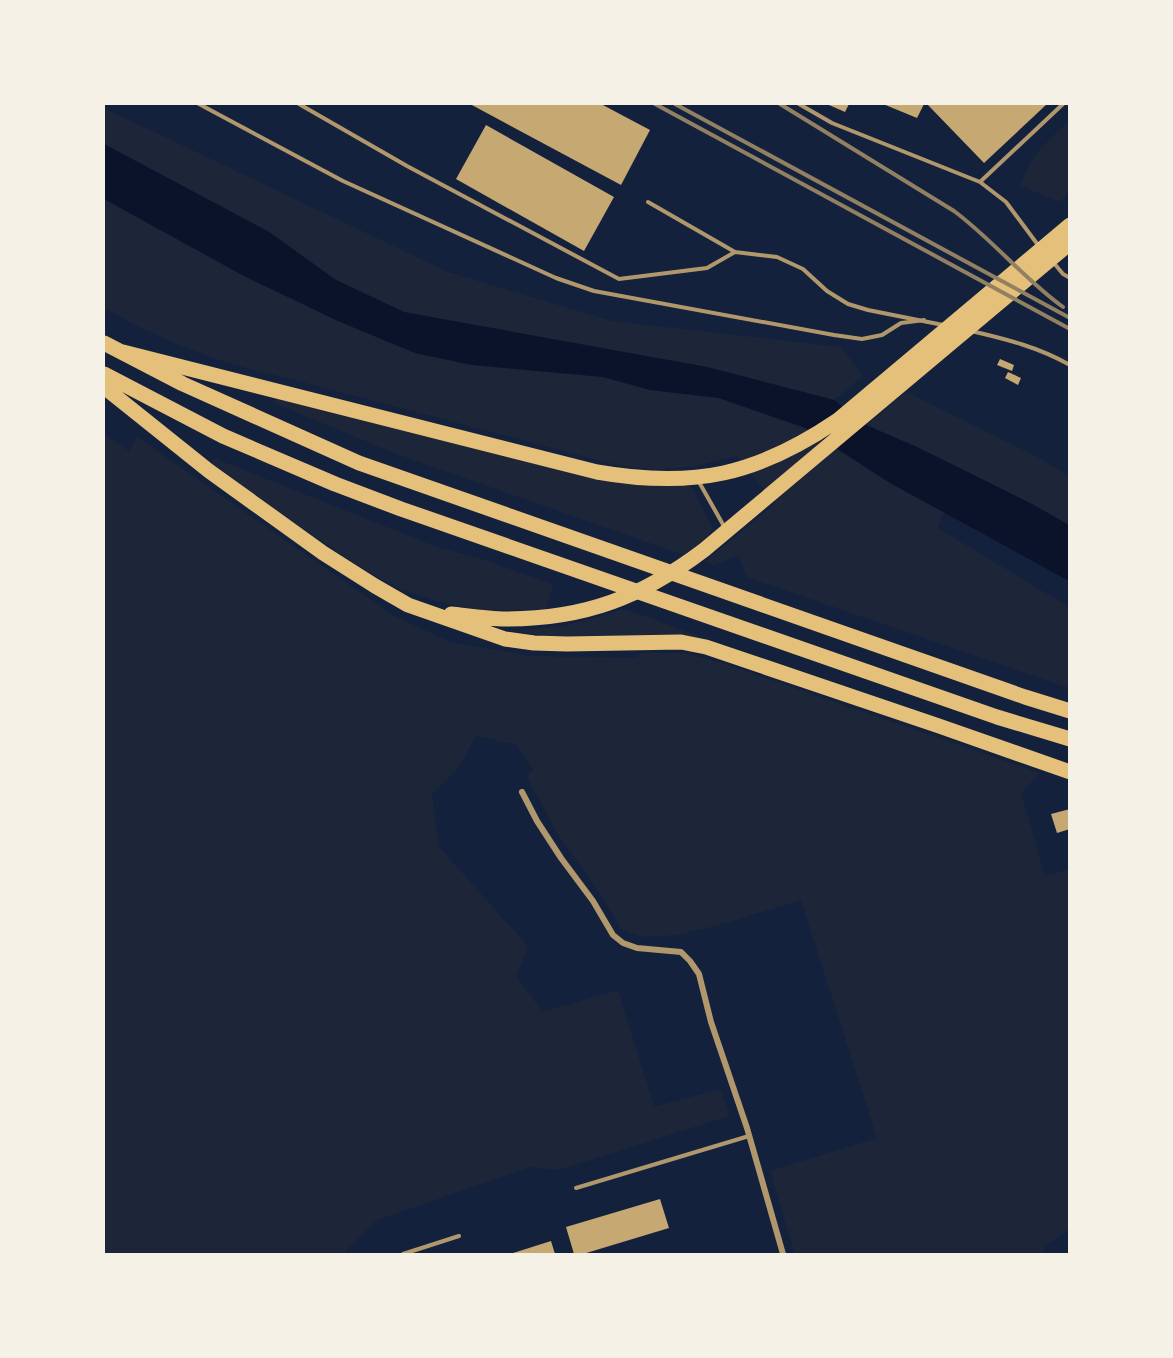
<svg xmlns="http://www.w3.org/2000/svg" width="1173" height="1358" viewBox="0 0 1173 1358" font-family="Inter,sans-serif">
	<rect width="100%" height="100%" fill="#14213d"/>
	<path fill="#1d2539" d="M104,108L448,272L612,321L841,347L863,376L834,400L707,367L404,312L336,280L269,232L104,144Z
		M1069,121V191L1060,202L1021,186C1031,153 1045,144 1069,121Z
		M104,199L244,276L338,321L415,353L472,365L603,377L650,390L719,398L805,428L890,483L944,512L938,528L1069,607V688L747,577L738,555L714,565L705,561L776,503L736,456L695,466L655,470L617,465L287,378C222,364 161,341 104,308Z
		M906,392L1036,456L1069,476V525L1032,504L917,447L866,425Z
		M276,397L692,487L713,528L705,539L684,555L399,455L274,403Z
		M104,434L129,451L137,437L396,617L451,642L530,656L638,658L639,653H685L725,664L1040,773L1021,793L1045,876L1069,869V1229L1044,1247L1043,1254H795L770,1171L877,1138L801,900L719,925L677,935L643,937L622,930L599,892L559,836L526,776L534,770L515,744L476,736L458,768L432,794L439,847L528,946L516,976L543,1012L618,990L654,1107L721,1089L729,1116L559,1170L530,1167L377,1220L346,1251L345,1254H104Z
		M214,458L437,547L478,558L553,584L546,609L486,611L439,602L399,589L358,566L211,465Z
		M624,609L700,636L699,638H561L514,631L564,626Z"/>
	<path fill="#0b132b" d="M104,144L269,232L336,280L404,312L707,367L834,400L866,425L917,447L1032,504L1069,525V581L890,483L805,428L719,398L650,390L603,377L472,365L415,353L338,321L244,276L104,199Z"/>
	<path fill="#c6a872" d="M470,104H601L650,130L621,185Z
		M830,104H849L845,112L829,105Z
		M883,104H924L917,118Z
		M927,104H1047L984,163Z
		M486,125L614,197L584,251L456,179Z
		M1000,359L1014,365L1012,371L997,365Z
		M1008,372L1021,378L1018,385L1005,378Z
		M1070,809V829L1057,833L1051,814Z
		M660,1199L669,1228L583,1254H574L566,1227Z
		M551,1241L555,1254H510Z"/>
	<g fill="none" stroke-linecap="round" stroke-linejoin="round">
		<path stroke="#b1986c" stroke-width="4" d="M199,104L343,181L556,278L594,291L834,335L862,339L882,335L901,323L924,320
			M299,104L407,166L619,279L707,268L735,252
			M799,104L832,123L980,182L1006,202L1038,245
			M980,182L1063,104
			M648,202L735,252L777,257L803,269L827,291L848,304L868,310L943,325
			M1053,262L1063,274L1070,278
			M971,331C1006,339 1038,347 1070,365
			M699,482L725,528
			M576,1188L749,1136
			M403,1254L459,1236"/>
		<path stroke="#b1986c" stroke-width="6" d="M522,792L537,821L561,858L593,901L613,935L623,943L637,948L681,952L690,961L699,974L711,1022L747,1128L783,1254"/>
		<path stroke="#e5c07b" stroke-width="15" d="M104,343L183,384L359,463L1025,697L1070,711
			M119,351L597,472C694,489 757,475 838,420L1070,225
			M104,374L223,436L335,484L401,509L997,717L1070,739
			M104,387L209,471L323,553L375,586L408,605L505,639L534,643L567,644L681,642L706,647L939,726L1070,772
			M451,614C469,616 488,619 506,619C585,619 642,597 704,550L1070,243"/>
		<path stroke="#918062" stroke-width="4" d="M655,104L1070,329
			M675,104L1070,318
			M780,104L954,211C993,240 1024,279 1063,307"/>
	</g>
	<rect width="1173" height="1358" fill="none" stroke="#f6f1e7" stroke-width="210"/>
</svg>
